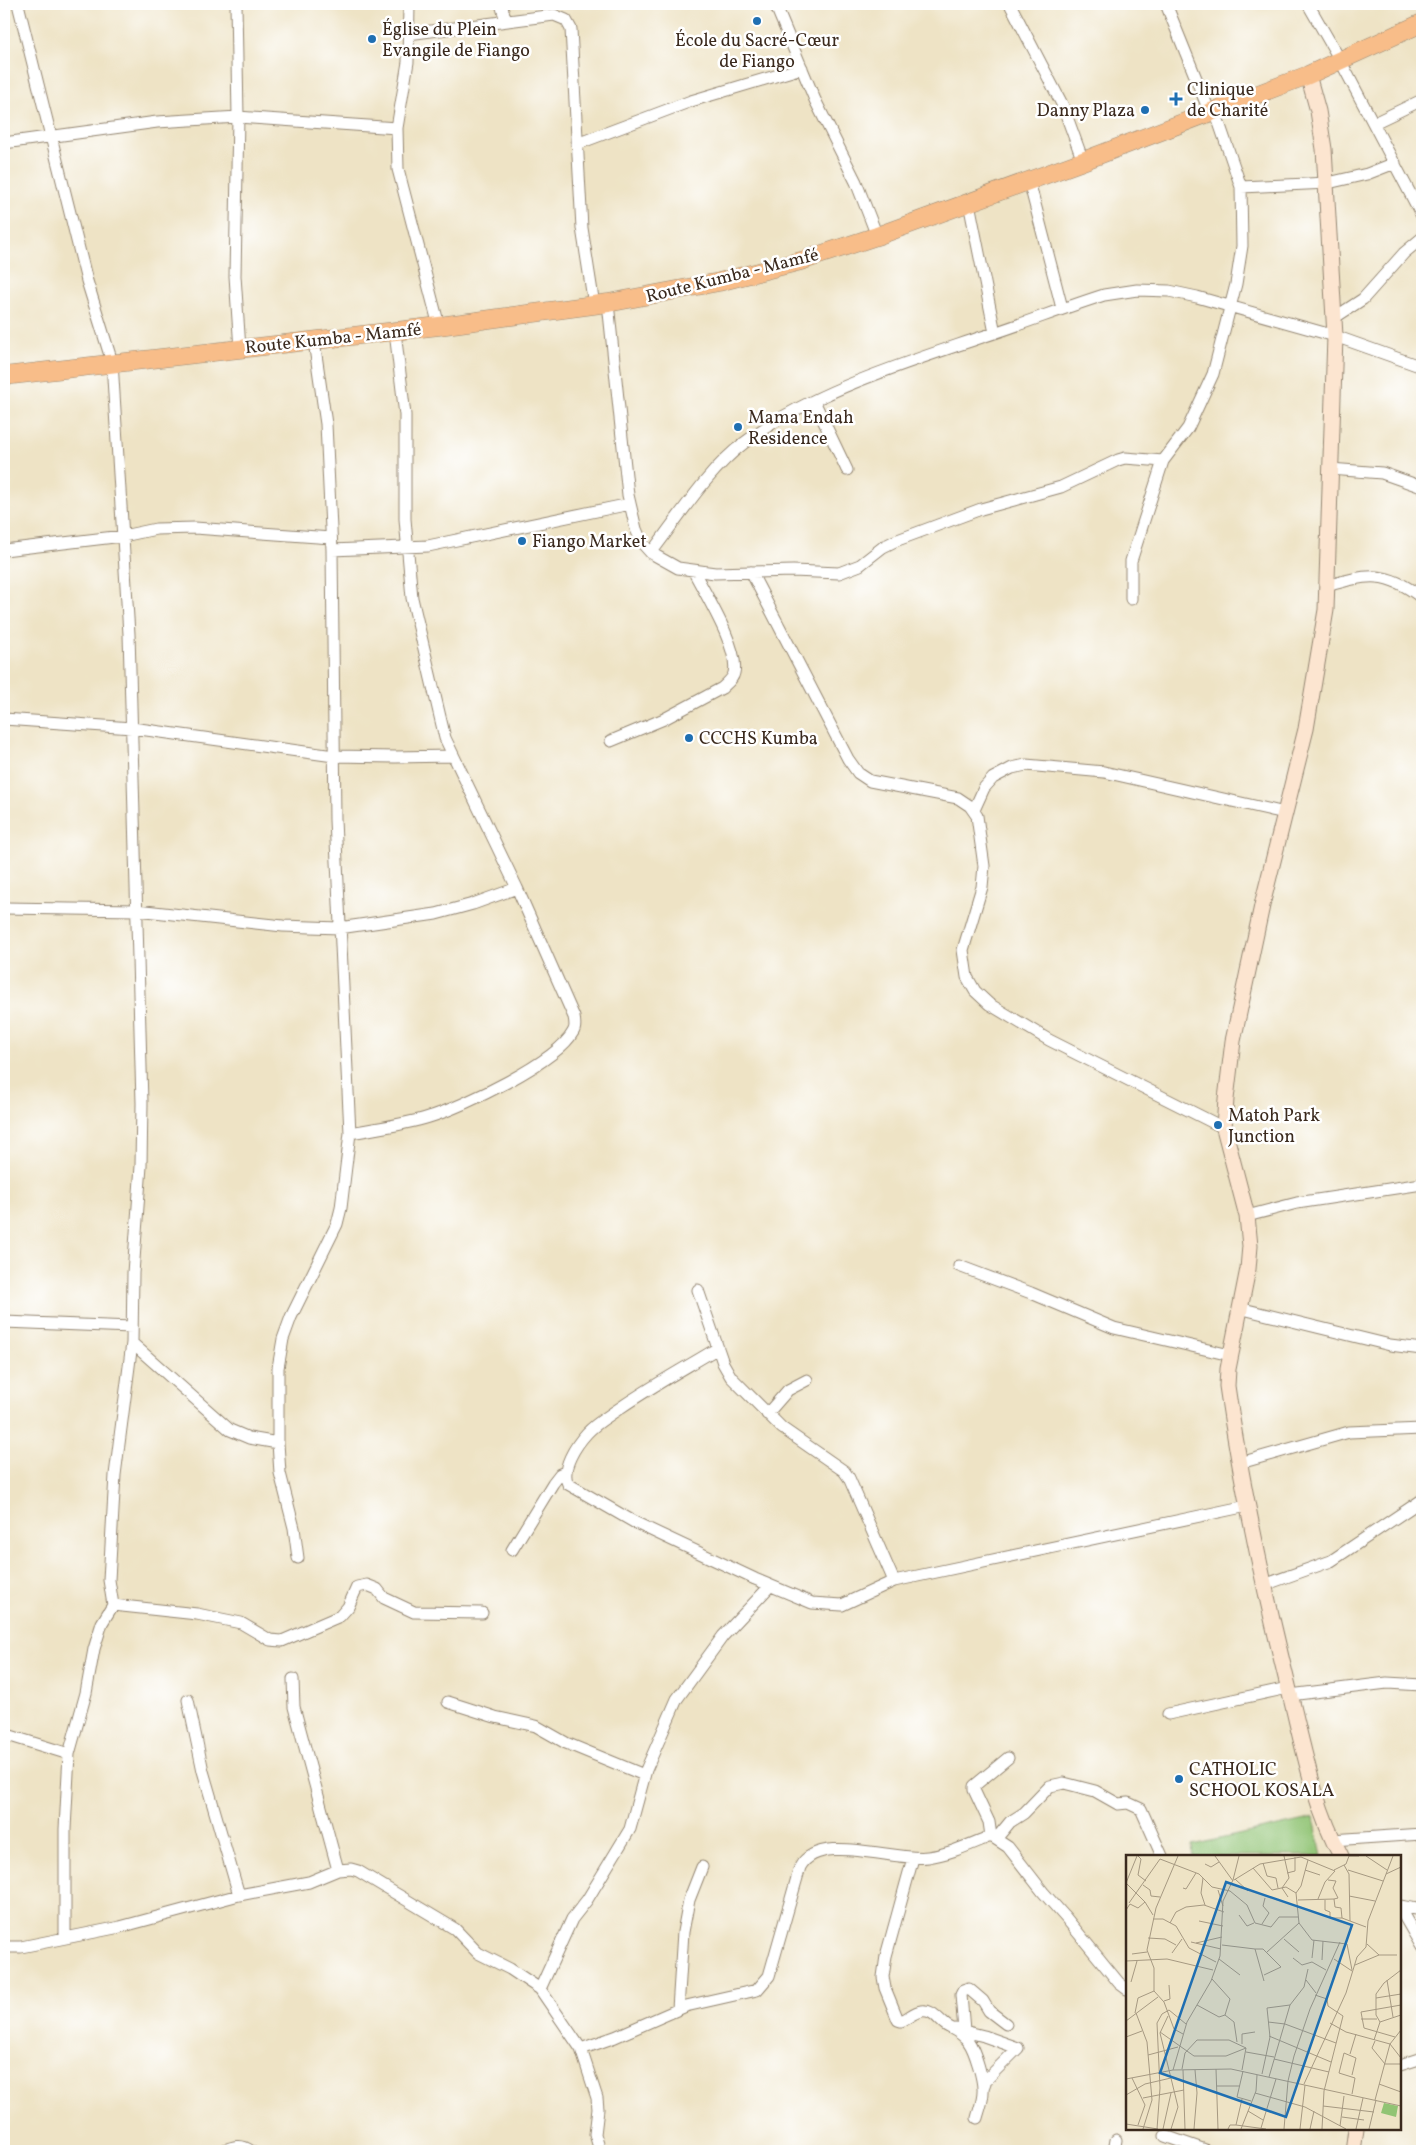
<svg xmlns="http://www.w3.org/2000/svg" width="1426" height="2155" viewBox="0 0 1426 2155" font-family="Vollkorn,serif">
	<rect width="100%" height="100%" fill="#fff"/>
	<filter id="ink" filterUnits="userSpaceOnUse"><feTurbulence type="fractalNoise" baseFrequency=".02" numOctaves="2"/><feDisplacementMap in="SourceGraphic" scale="10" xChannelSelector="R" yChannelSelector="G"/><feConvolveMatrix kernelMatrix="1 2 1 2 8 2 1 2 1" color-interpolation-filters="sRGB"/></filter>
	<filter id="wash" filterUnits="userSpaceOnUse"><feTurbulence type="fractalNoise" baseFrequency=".0096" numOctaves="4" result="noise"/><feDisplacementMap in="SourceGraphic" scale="20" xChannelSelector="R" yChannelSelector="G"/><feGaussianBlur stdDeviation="1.12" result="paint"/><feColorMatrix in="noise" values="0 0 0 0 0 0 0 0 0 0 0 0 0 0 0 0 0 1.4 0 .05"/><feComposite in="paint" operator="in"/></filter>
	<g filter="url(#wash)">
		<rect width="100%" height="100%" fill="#eee3c5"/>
		<path fill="#91c474" stroke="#667749" d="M1314,1818L1322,1856H1193L1192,1845Z"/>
	</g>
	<g filter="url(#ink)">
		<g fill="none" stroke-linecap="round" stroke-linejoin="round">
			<defs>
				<path id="minor" d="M18,4L87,281L112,362L129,634L142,1103L141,1166L133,1273L132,1343L115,1475L109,1580L113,1605L102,1623L94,1649L86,1693L69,1754L65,1829V1938
					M236,4L238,117L235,276L240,349
					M409,4L408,62L397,128L398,169L439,326
					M501,4L506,21
					M775,4L815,100L856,182L877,236
					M1010,4L1063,106L1083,161
					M1166,4L1210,113
					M1308,4L1340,60L1422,216
					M408,34L554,15L566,20L571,29L582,228L594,305
					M1374,123L1422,100
					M4,143L157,122L238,117L397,128
					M577,144L691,101L802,68
					M1029,181L1062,308
					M1241,187L1328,183L1367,174L1395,163
					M969,203L995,333
					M608,303L628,495L636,529L642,543L651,553L678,568L715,573L793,571L839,573L860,565L883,547L895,541L981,509L1061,487L1118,460L1125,458L1163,461L1188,428L1213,374L1236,284L1242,246L1241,187L1215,111
					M1334,318L1363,299L1404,253L1422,238
					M814,401L847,470
					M1330,469L1382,473L1422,487
					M4,550L123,536L156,529L195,528L331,538
					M332,550L428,546L630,504
					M651,553C678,518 709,469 744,443C807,393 906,363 982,337C1023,324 1063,308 1104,295L1137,290L1169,291L1197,297L1335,336L1422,367
					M751,572L848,759L858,773L870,781L958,798L970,806L977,816L984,866L982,887L963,950L967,977L975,991L989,1004L1049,1040L1224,1128
					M1327,586C1367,574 1387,570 1422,598
					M1131,599V561L1163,461
					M4,719L132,728L334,756L395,757L452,756
					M611,741L664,719L722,688C727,683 733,679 734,673C740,649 704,592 693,570
					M974,810L984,788L993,778L1012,768L1026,765L1104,772L1285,813
					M4,908L136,910L283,926L339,928L436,914L473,904L517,888
					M350,1133C377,1128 404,1125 429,1117C462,1107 557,1062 573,1032C576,1028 575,1022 574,1017L517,888L445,738L412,598L405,519V415L395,332
					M1247,1216L1297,1203L1422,1184
					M959,1266L1031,1293L1114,1328L1230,1355
					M698,1290L723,1363L731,1377L782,1428L844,1471L849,1478L894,1581L1247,1506
					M1239,1308L1390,1345L1422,1349
					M4,1322L132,1327
					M132,1343L230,1430L249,1438L278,1443
					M718,1348C685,1368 652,1386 620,1408C609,1416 596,1423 587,1433C576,1445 560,1469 568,1484L634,1522L755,1579L812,1603L842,1605L894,1581
					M767,1414L788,1390L807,1380
					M1240,1463L1349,1432L1422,1429
					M512,1550L553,1483L560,1474L565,1472
					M298,1558L294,1528L280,1473L278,1443V1368L283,1339L291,1317L337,1224L341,1208L350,1133L335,820L332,550L326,424L314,341
					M1264,1585L1331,1561L1422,1500
					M113,1605L197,1614L241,1623L270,1640L282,1641L340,1616L348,1607L357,1587L367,1585L377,1589L384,1598L414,1612L482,1613
					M293,1679L294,1707L338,1870
					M1290,1695L1387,1683L1422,1685
					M188,1700L203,1771L239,1895
					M448,1702L495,1717L536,1726L566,1743L644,1775
					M1168,1714L1288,1688
					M4,1734L69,1754
					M991,1836L989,1822L974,1790V1786L1008,1758
					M996,1839L1010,1822L1024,1813L1050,1786L1064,1783L1095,1791L1118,1804L1128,1803L1141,1809L1162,1856
					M1332,1840L1422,1834
					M913,1858L886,1956L883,1977L885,1988L898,2020L901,2021C907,2019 914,2012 921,2011C933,2009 938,2020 947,2026C954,2030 962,2033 968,2041C975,2050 984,2081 983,2092C983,2101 979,2110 977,2118
					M1400,1906L1422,1910
					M1400,1909L1422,1947
					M4,1947H21L120,1927L239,1895L309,1882L338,1870L351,1869L358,1871L455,1929L478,1953L510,1969L540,1989L572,1919L587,1900L630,1829L646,1770L677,1699L723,1636L770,1586
					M540,1989L581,2049L597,2098L598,2109L595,2134L600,2151
					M678,2009L683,1932L689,1900L702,1867
					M956,2029L984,2036L1018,2048L986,2080L983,2088
					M964,2030L961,1995L963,1991L969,1989L983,2001L989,2011L1006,2024
					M581,2049L615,2037L686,2006L757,1990L769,1976L800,1867C819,1831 894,1862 928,1857C950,1854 971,1844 991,1836L1008,1847L1043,1892L1066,1918L1119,1983L1127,1989
					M1400,2065L1422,2058
					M1165,2136L1208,2151
					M222,2151C232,2147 241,2143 251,2151
					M1114,2151L1116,2140"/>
				<path id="secondary" d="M1308,75L1318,111L1324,149L1335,336L1326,610L1306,729L1263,901L1233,1041L1226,1099L1224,1128L1247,1216L1250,1246L1248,1269L1228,1369L1227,1386C1242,1490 1265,1593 1290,1694C1304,1750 1314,1806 1341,1856
					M1353,2151L1356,2129"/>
				<path id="trunk" d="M4,376L439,326L608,303L719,282L801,261L877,236L1083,161L1308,75L1422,23"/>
			</defs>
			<use href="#minor" stroke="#948672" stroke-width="13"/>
			<use href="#secondary" stroke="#948672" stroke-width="17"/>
			<use href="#trunk" stroke="#948672" stroke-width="19"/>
			<use href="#minor" stroke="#fff" stroke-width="11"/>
			<use href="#secondary" stroke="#fce5d0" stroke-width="15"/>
			<use href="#trunk" stroke="#f8bd89" stroke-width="18"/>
		</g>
	</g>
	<g fill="#1f6fb2" stroke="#fff" stroke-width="2">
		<circle cx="757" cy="21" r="5"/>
		<circle cx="372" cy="39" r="5"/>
		<path d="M1173.5 91.5h5v5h5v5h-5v5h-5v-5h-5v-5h5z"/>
		<circle cx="1145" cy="110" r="5"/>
		<circle cx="738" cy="427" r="5"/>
		<circle cx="522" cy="541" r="5"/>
		<circle cx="689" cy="738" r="5"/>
		<circle cx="1218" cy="1125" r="5"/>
		<circle cx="1179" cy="1779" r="5"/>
	</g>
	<g text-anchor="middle" stroke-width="5" stroke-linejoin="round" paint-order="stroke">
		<g font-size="18" fill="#3b2a1e" stroke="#fff" text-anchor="start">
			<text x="382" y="35">Église du Plein<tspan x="382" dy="21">Evangile de Fiango</tspan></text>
			<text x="757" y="46" text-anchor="middle">École du Sacré-Cœur<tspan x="757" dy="21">de Fiango</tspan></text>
			<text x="1187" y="95">Clinique<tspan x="1187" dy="21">de Charité</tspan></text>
			<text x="1135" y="116" text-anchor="end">Danny Plaza</text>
			<text x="748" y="423">Mama Endah<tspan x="748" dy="21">Residence</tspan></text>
			<text x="532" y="547">Fiango Market</text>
			<text x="699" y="744">CCCHS Kumba</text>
			<text x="1228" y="1121">Matoh Park<tspan x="1228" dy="21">Junction</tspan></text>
			<text x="1189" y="1775">CATHOLIC<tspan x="1189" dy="21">SCHOOL KOSALA</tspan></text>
		</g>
		<g font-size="18" fill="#3b2a1e" stroke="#fff">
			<text transform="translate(732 275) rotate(-14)" y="6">Route Kumba - Mamfé</text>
			<text transform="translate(333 338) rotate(-6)" y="6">Route Kumba - Mamfé</text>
		</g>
	</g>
	<g transform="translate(1126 1855)">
		<rect width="275" height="275" fill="#eee3c5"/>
		<path d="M258,248L272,251L270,262L255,258Z" fill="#91c474"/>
		<path fill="none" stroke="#a69982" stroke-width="1" d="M12,1L15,4L12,20L20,26M52,1L30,53L21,95L28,113V136L38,147L48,174L57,179M89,1L107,26M158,1L163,23L156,33L162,42M240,1L261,15M137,8L141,21L150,23L152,33M79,9L85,12L93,7M218,10L223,19L224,66L240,72M127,13L146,35L160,32L170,38M179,15L194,20M208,15L220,9L223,1H233M222,15L257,26M161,18L169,16V2M260,19L275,12M77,23L75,38L79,50M109,24L122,36M108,25L134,9L175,2L209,16L199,27L192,44M202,25L210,26L207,33L212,43L208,44M0,28L11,1M0,28L10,38L3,48M17,30L24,35L25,41L34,42M57,33L60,34L70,18M92,35L97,51M223,41L249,46M172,45L208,44L209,52L215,53L216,63L224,66M199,45V55L204,57V63H216M19,47L10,38L34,4L73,19L86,32L104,36L121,50L129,68L145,72L153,62H172M0,55L4,49L12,53L19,47L27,60M113,60L121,71L128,68M27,64H37L50,71L63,93L90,107M73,66L97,71M44,68L50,57L60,52L78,50L98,57M173,68L170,38L175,31L182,5M136,69L143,58L137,51L139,43M22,83L39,84L50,90M158,84L173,97M65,87L95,94M70,88L96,82M241,89L253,100M96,90L129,94L138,126M129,94H137L155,112L138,120M141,97L173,68L186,85L221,89L226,115M46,98L56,84M6,99L21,97M167,103L176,110L186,107L200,115M186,103L188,85M93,104L114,120M208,104L226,116M196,105L197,86M0,106L41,104L87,115M229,110L253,100H271M86,124L104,144L99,160L108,167L111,187M180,125L190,138M261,125L267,162M5,127L11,106M189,140L201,144L202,151L217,161L198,236L196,274M250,143L275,139M38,146L44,144L43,130M71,150L93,162L99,160M9,158L12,143L28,136M10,158L21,187L26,245L17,274M42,161L34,178L52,252L45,274M235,164H251M0,166L32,142M142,167L159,169L210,188M254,167L250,160V139L258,128L275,115M204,168L220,177L264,189L275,203M34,177L68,201H100L120,193M143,181L205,207M0,182L16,176M269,182L238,173L235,157L275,150M248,185L254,167L275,160M249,186L246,193L259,209H275M116,189V179L129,177M120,197L148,202M224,199L230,179M22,200L52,192M148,204L203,217M56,214L59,198L71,185H103L120,193L116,215M90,214L92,274M47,215L61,167L85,126L94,101L97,46L107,25L113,1M57,215L59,274M117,216L111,242L125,246M136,219L144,182L141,153L164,150M226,220L230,203L218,198L213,218L229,223L226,239M143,222L164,150L178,132L182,114M6,223L19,250L12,270M0,224L47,215L105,214L275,251M178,229L220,138L231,102L240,92L242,66L267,1M253,229L275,237M91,231H114M129,238L179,252L220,274M0,240L19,229L45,223M17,243L58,235M249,245L264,189L275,175M197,251L248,257M122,256L137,265M216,262L238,265M0,269L32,274M110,270L116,244M214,271L218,241M135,273L150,224M31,274L34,233L31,168L36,159L43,155L60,169M37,274L45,238M68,274L71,238L69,215M102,274L104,270H110L140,274M115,274L130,236L131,220M158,274L162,226L168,201L184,154L214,87M174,274L179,230M184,274L188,256M230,274L237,243M243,274L250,245"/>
		<path fill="#1f6fb2" fill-opacity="0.15" stroke="#1f6fb2" stroke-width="2.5" d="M100,27L226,70L160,262L34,218Z"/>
		<rect width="275" height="275" fill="none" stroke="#3b2a1e" stroke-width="2.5"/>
	</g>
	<rect width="1426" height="2155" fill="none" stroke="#fff" stroke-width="20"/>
</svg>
